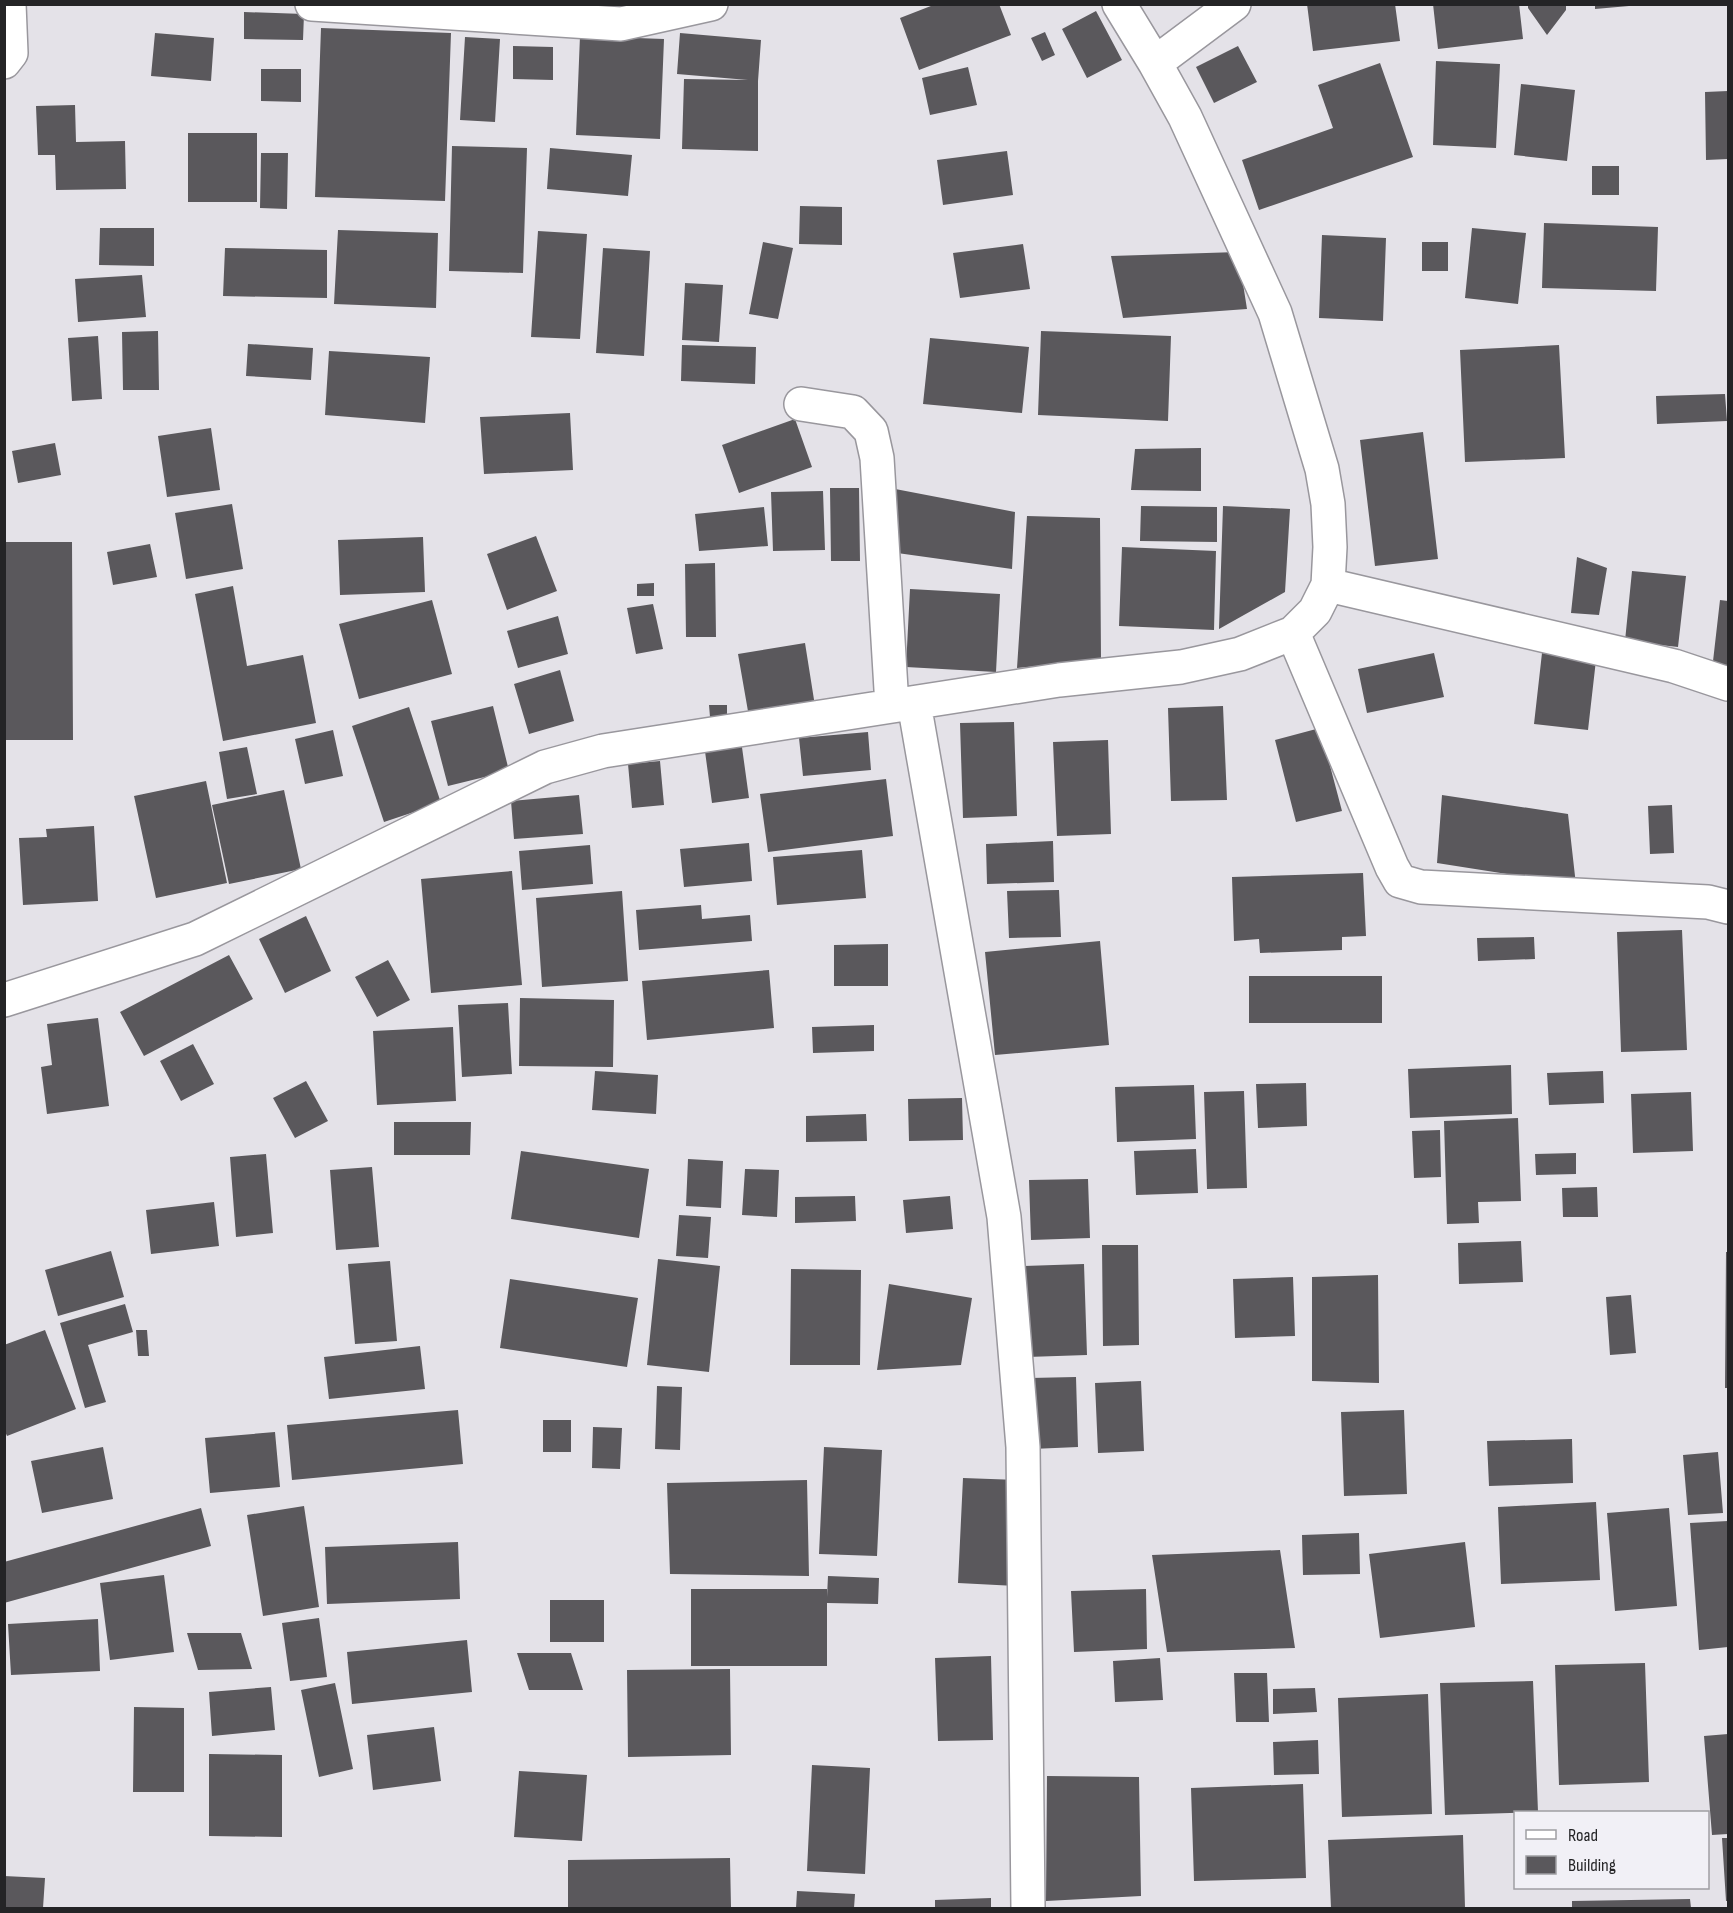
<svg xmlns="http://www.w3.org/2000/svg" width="1733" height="1913" viewBox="0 0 1733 1913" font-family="'Sofia Sans Condensed',sans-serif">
	<rect width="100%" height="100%" fill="#e4e2e8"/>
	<path fill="#5a585c" d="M936,4H999L1011,35L919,70L900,18Z
		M1307,4H1395L1400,41L1313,51Z
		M1433,4H1519L1523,39L1438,49Z
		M1528,4H1566V10L1547,35L1528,8Z
		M1595,4H1628L1629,6L1595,9Z
		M1096,11L1122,60L1087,78L1062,29Z
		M244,12L304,14L303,40L244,39Z
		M321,28L451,33L445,201L315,197Z
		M1045,32L1055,55L1042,61L1031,38Z
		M155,33L214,38L211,81L151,76Z
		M680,33L761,40L758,81V151L682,149L684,79L748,80L677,74Z
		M580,36L664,39L660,139L576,135Z
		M465,37L500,39L495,122L460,120Z
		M513,46L553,47V80L513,79Z
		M1238,46L1257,82L1214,103L1196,67Z
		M1436,61L1500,64L1496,148L1433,145Z
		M1380,63L1413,157L1259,210L1242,160L1333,128L1318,85Z
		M968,67L977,105L930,115L922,78Z
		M261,69H301V102L261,101Z
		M1521,84L1575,90L1567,161L1514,155Z
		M1728,91V159L1706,160L1705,92Z
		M75,105L76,142L125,141L126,189L56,190L55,155H38L36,106Z
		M188,133H257V202H188Z
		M452,146L527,148L523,273L449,271Z
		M550,148L632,155L628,196L547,189Z
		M1007,151L1013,195L943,205L937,160Z
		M261,153H288L287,209L260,208Z
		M1592,166H1619V195H1592Z
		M800,206L842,207V245L799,244Z
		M1544,223L1658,227L1656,291L1542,288Z
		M100,228H154V266L99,265Z
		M1472,228L1526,233L1518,304L1465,298Z
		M338,230L438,233L436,308L334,304Z
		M538,231L587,234L580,339L531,337Z
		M1322,235L1386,238L1383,321L1319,318Z
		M763,242L793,248L778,319L749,314Z
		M1422,242H1448V271H1422Z
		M1023,244L1030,289L960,298L953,253Z
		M225,248L327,250V298L223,296Z
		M603,248L650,251L644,356L596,353Z
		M1238,252L1247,309L1123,318L1111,256Z
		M142,275L146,317L78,322L75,279Z
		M685,283L723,285L719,342L682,340Z
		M158,331L159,390H123L122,332Z
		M1041,331L1171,336L1168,421L1038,415Z
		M98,336L102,399L72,401L68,338Z
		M930,338L1029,347L1022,413L923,404Z
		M248,344L313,348L311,380L246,376Z
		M682,345L756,347L755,384L681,381Z
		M1559,345L1565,458L1465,462L1460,350Z
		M329,351L430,357L425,423L325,415Z
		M1725,394L1727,421L1657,424L1656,396Z
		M570,413L573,470L484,474L480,417Z
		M795,419L812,467L739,493L722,445Z
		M211,428L220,490L167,497L158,436Z
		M1423,432L1438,559L1375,566L1360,440Z
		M55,443L61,475L18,483L12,451Z
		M1201,448V491L1131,490L1135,449Z
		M830,488H859L860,561H831Z
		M890,488L1015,512L1012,569L890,552Z
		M823,491L825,550L773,551L771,492Z
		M232,504L243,569L186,579L175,513Z
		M1141,506L1217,507V542L1140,541Z
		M1223,506L1290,509L1285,592L1219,629Z
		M764,507L768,546L699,551L695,514Z
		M1027,516L1100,518L1101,660L1017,668Z
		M536,536L557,591L507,610L487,554Z
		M423,537L425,592L340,595L338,540Z
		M4,542H72L73,740H4Z
		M150,544L157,577L113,585L107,552Z
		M1122,547L1216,551L1214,630L1119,626Z
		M1577,557L1607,568L1599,615L1571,613Z
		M715,563L716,637H686L685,564Z
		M1632,571L1686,576L1678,647L1625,641Z
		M654,583V596H637V584Z
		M233,586L247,666L303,655L316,723L223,741L195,594Z
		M910,589L1000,594L996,672L906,667Z
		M432,600L452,674L359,699L339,624Z
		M1720,600L1728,601V672L1712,670Z
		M653,604L663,649L636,654L627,608Z
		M558,616L568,654L518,668L507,631Z
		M805,643L815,706L749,717L738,654Z
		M1434,653L1444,697L1367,713L1358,669Z
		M1542,653L1596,660L1588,730L1534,724Z
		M560,670L574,721L529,734L514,684Z
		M709,705H727V717H710Z
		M493,706L509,771L448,786L431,721Z
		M1223,706L1227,800L1171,801L1168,708Z
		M409,707L441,803L384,822L352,726Z
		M1014,722L1017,816L963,818L960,723Z
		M1320,728L1342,811L1296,822L1275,740Z
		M333,730L343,776L305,784L295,739Z
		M868,732L871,770L803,776L799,738Z
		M741,740L749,798L712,803L704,744Z
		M1108,740L1111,834L1057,836L1053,742Z
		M247,747L257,794L227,799L219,752Z
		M660,761L664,805L632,808L628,764Z
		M886,779L893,836L768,852L760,794Z
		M206,781L227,883L156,898L134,796Z
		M284,790L301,869L229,884L212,805Z
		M579,795L583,834L514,839L511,801Z
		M1442,795L1568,814L1576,885L1437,863Z
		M1672,805L1674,853L1650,854L1648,806Z
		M94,826L98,901L23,905L19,838L47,837L46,829Z
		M1053,841L1054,882L987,884L986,844Z
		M749,843L752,881L684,887L680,849Z
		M590,845L593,884L522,890L519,851Z
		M862,850L866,898L777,905L773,857Z
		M512,871L522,985L431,993L421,879Z
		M1363,873L1366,936L1342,937V950L1260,953L1259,939L1234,941L1232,877Z
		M1059,890L1061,937L1009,938L1007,891Z
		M622,891L628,981L542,987L536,898Z
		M701,905L702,919L750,915L752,941L639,950L636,910Z
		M306,916L331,971L285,993L259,939Z
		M1682,930L1687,1050L1621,1052L1617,932Z
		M1534,937L1535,959L1478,961L1477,938Z
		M1100,941L1109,1045L995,1055L985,952Z
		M888,944V986H834V945Z
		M229,955L253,999L144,1056L120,1012Z
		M388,960L410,1000L377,1017L355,977Z
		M769,970L774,1028L647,1040L642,981Z
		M1249,976H1382V1023H1249Z
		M520,998L614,1000L613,1067L519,1066Z
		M508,1003L512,1074L462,1077L458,1005Z
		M98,1018L109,1106L47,1114L41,1067L52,1065L47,1024Z
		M874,1025V1051L813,1053L812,1027Z
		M453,1027L456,1101L377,1105L373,1031Z
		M193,1044L214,1084L181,1101L160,1061Z
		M1511,1065L1512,1114L1410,1118L1408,1069Z
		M595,1071L658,1075L656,1114L592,1110Z
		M1603,1071L1604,1103L1549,1105L1547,1073Z
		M306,1081L328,1121L295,1138L273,1098Z
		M1306,1083L1307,1126L1258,1128L1256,1084Z
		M1194,1085L1196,1139L1117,1142L1115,1087Z
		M1244,1091L1247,1188L1207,1189L1204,1092Z
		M1691,1092L1693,1151L1633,1153L1631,1094Z
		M962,1098L963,1140L909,1141L908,1099Z
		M866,1114L867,1141L806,1142V1116Z
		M1518,1118L1521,1201L1478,1202L1479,1223L1447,1224L1444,1121Z
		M394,1122H471L470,1155H394Z
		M1440,1130L1441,1177L1414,1178L1412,1131Z
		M1196,1149L1198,1193L1136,1195L1134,1151Z
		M521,1151L649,1169L639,1238L511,1219Z
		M1576,1153V1174L1536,1175L1535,1154Z
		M266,1154L273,1233L236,1237L230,1157Z
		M688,1159L723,1161L721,1208L686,1206Z
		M372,1167L379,1247L336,1250L330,1170Z
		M745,1169L779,1170L777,1217L742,1215Z
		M1088,1179L1090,1238L1031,1240L1029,1180Z
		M1597,1187L1598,1217H1563L1562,1188Z
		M855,1196L856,1221L795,1223V1197Z
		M950,1196L953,1229L906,1233L903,1200Z
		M214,1202L219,1246L151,1254L146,1210Z
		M679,1215L711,1217L708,1258L676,1256Z
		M1521,1241L1523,1282L1459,1284L1458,1243Z
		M1102,1245H1138L1139,1345L1103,1346Z
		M111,1251L124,1297L58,1316L45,1270Z
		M1726,1252H1728V1388H1725Z
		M658,1259L720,1266L709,1372L647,1365Z
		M390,1261L397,1341L355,1344L348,1264Z
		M1084,1264L1087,1355L1027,1357L1024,1266Z
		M791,1269L861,1270L860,1365H790Z
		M1378,1275L1379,1383L1312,1381V1277Z
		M1293,1277L1295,1336L1235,1338L1233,1279Z
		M510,1279L638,1298L627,1367L500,1348Z
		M889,1284L972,1298L961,1365L877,1370Z
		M1631,1295L1636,1353L1610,1355L1606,1297Z
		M125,1304L133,1332L88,1345L106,1402L85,1408L60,1323Z
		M45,1330L76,1409L7,1436L4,1429V1345Z
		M136,1330H147L149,1356H138Z
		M420,1346L425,1389L329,1399L324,1357Z
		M1076,1377L1078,1447L1032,1449L1030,1378Z
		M1141,1381L1144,1451L1098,1453L1095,1383Z
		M657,1386L682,1387L680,1450L655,1449Z
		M458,1410L463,1464L292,1480L287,1425Z
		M1404,1410L1407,1494L1344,1496L1341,1412Z
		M543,1420H571V1452H543Z
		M593,1427L622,1428L620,1469L592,1468Z
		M275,1432L280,1487L210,1493L205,1438Z
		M1572,1439L1573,1483L1489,1486L1487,1441Z
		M103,1447L113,1499L42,1513L31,1461Z
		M824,1447L882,1450L877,1556L819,1554Z
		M1718,1452L1723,1513L1688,1515L1683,1455Z
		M963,1478L1021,1480L1016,1586L958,1583Z
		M807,1480L809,1576L670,1574L667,1483Z
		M1596,1502L1600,1580L1501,1584L1498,1507Z
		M304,1506L319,1607L263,1616L247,1515Z
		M201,1508L211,1546L4,1603V1562Z
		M1669,1508L1677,1606L1615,1611L1607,1513Z
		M1728,1521V1647L1699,1650L1690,1523Z
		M1359,1533L1360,1574L1303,1575L1302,1535Z
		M458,1542L460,1599L327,1604L325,1547Z
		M1465,1542L1475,1627L1380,1638L1369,1554Z
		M1280,1550L1295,1648L1167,1652L1152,1555Z
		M164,1575L174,1652L110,1660L100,1583Z
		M828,1576L879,1578L878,1604L827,1603V1666H691V1589H827V1597Z
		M1146,1589L1147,1649L1074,1652L1071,1591Z
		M550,1600H604V1642H550Z
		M319,1618L327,1677L290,1681L282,1623Z
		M98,1619L100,1671L11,1675L8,1624Z
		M187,1633H241L252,1669L198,1670Z
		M467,1640L472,1692L352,1704L347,1652Z
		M517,1653H571L583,1690H529Z
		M991,1656L993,1740L938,1741L935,1658Z
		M1160,1658L1163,1700L1115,1702L1113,1661Z
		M1645,1663L1649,1782L1559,1785L1555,1665Z
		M730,1669L731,1755L628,1757L627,1670Z
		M1234,1673H1267L1269,1722H1236Z
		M1533,1681L1538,1812L1445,1815L1440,1683Z
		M335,1683L353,1769L319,1777L301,1690Z
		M271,1687L275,1730L212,1736L209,1692Z
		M1315,1688L1317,1712L1273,1714V1689Z
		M1428,1694L1432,1814L1342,1817L1338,1698Z
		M134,1707L184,1708V1792H133Z
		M434,1727L441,1781L373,1790L367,1735Z
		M1728,1734V1834L1712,1835L1704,1736Z
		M1318,1740L1319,1774L1274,1775L1273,1742Z
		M209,1754L282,1755V1837L209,1836Z
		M812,1765L870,1768L865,1874L807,1871Z
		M519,1771L587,1775L582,1841L514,1837Z
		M1047,1776L1139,1777L1141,1896L1046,1901Z
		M1303,1784L1306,1878L1194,1881L1191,1788Z
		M1463,1835L1465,1908H1331L1328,1840Z
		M1722,1838H1728V1901H1726Z
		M730,1858L731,1908H568V1860Z
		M4,1876L45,1878L43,1908H4Z
		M797,1891L855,1894L854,1908H796Z
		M991,1898V1908H935V1900Z
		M1690,1899L1691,1908H1572V1901Z"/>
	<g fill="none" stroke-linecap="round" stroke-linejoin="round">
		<defs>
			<path id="minor" d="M312,4L621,24L711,4
				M4,62L11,53L9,4
				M1155,63L1234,4
				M801,404L853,412L871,431L877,458L892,706
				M1328,585L1674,666L1728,684
				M1293,633L1392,867L1400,881L1421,887L1708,902L1728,907
				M914,703L1004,1217L1023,1447L1028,1908
				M4,1000L195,939L545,767L603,751L1059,680L1181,667L1240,654L1293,633L1315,611L1328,585L1330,547L1328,504L1322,469L1275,313L1185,117L1155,63L1119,4"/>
		</defs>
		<use href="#minor" stroke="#99979d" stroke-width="36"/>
		<use href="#minor" stroke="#fff" stroke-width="33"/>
	</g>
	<rect width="1733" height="1913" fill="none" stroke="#242426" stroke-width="12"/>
	<rect x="1514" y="1811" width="195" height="78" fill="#f1f0f6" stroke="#9f9ea3" stroke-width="1.5"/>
	<rect x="1526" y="1830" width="30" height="9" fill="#ffffff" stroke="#9f9ea3" stroke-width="1.5"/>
	<text x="1568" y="1841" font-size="18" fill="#242426">Road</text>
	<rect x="1526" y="1856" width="30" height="18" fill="#5a585c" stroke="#9f9ea3" stroke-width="1.5"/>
	<text x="1568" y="1871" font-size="18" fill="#242426">Building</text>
</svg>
